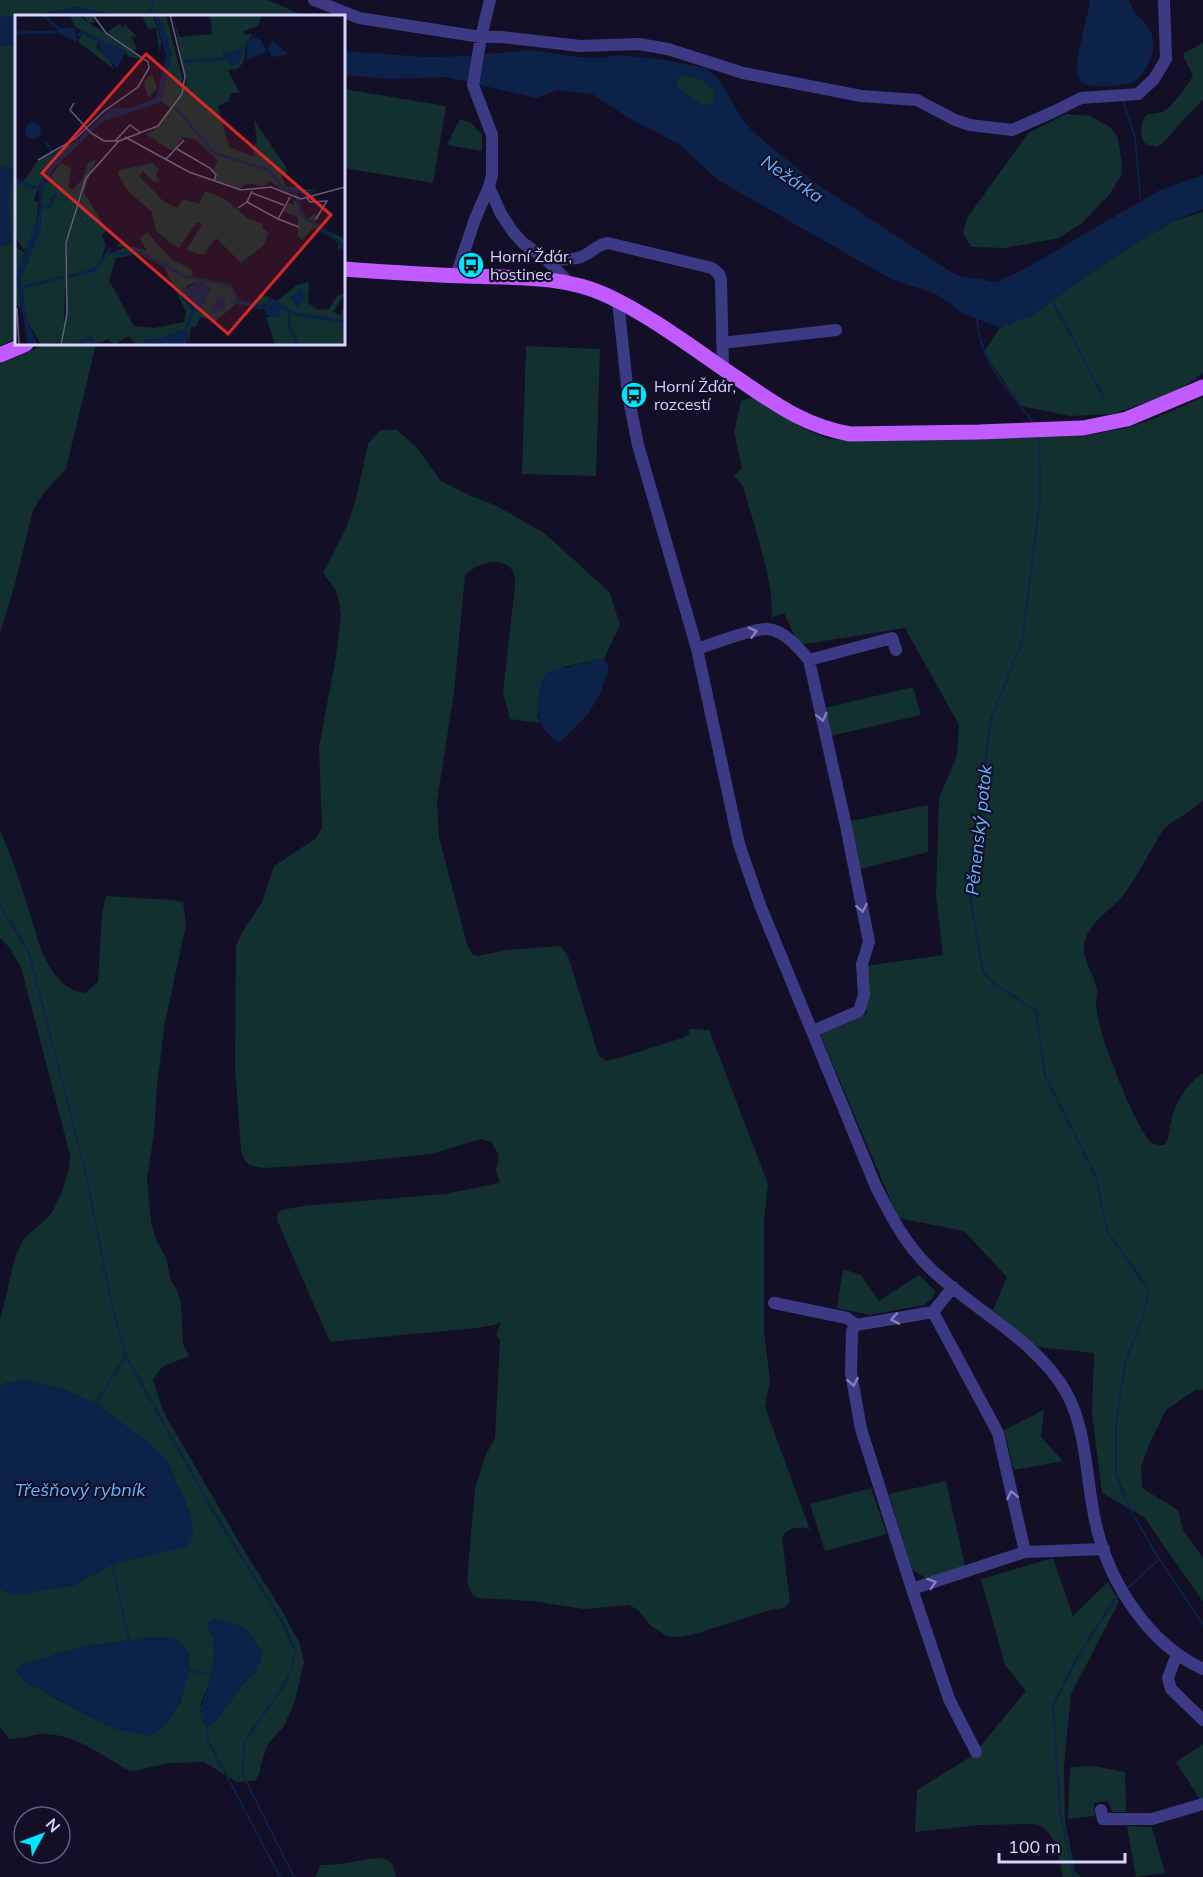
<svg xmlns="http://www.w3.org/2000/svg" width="1203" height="1877" viewBox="0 0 1203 1877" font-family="Mulish,sans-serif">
	<rect width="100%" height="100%" fill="#130f26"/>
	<path fill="#12302f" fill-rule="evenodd" d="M0,0H268L305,16H171L166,12L167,16H121L77,7L37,15L0,17Z
		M1203,43V100L1183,120L1165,141L1157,147C1153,146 1147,146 1144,142C1140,136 1140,121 1146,116C1151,112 1159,114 1164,111C1171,108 1190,82 1193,75L1184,58V53Z
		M16,44V339L0,346V244L5,246L12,241C9,220 5,195 13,174L10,167L0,166V46Z
		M685,74L702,80L714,90V103L703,106L676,86L677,79Z
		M344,89L446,106L433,183L344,168Z
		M1066,114L1090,116L1110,127L1118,138L1122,165L1121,176L1109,195L1081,224L1059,238L1005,248L971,247L963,234L967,218L1028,133Z
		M460,119L471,123L482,135V151L447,145Z
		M1203,212V373L1176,392L1113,414L1070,416L1021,406L984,352L1000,328L1034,314L1097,268L1173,221Z
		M46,344H96L66,469L44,493L33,510L15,584L0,633V364Z
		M526,346L600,349L596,476L522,474Z
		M754,397L803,428L829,439L897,440L1082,436L1127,428L1151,420L1203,397V800C1191,813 1175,818 1163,830C1150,851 1139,873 1125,893C1113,910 1090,920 1085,941C1080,958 1094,973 1097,989C1098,994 1096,998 1096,1003C1097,1012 1098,1021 1101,1030C1106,1050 1137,1130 1151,1142C1154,1145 1159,1145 1164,1145C1170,1138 1168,1131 1171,1122C1175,1103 1186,1084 1203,1073V1390H1195L1166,1410L1149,1445L1141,1467L1142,1488L1178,1510L1183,1530L1203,1558V1602L1144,1517L1102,1493L1092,1415L1094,1353L1039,1347L1031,1345L993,1310L1007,1277L964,1231L898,1218L820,1034L867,1014L858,967L943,955L936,896L939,798L957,756L959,725L905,628L799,645L784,613L771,618C777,591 751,516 743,486L734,476L742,468L734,432L741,401Z
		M380,430H397L417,448L441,481L471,496L497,506L544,533L573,559L610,593L620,625L604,658L563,667L537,715L540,723L510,719L503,692L515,586C515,582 515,576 513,572C504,554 476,564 465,575L454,693L437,801L439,837L467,944L472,954L477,956L507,950L560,946L566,953L569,959L595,1044L599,1056L606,1061L626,1056L685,1037L689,1034V1029L709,1030L768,1184L764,1220V1332L770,1380L765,1407L810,1530C800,1525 788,1528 782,1537L790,1602L784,1608L770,1610L695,1634L680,1637L667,1636L651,1626L638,1610L629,1605L584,1609L531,1601L478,1598L472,1594L467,1582L475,1488L486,1454L495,1438L500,1340L496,1334L501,1322L494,1325L476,1328L330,1342L277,1220L278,1213L282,1210L303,1206L444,1194L500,1183L496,1171L499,1155L491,1142L481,1139L431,1154L343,1163L264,1168C250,1167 245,1165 241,1150L235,1067L236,946L241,934L262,902L274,866L315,839L322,828L319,747L336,656L341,615L339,601L335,589L323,573L347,526L356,499L368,444Z
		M913,687L921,715L831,736L825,708Z
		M928,805V852L860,869L851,821Z
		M0,831C14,860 23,892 33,923C37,935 39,948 45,958C53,975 66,991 85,993L98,982L102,914L106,896L173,900L183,902L186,925L165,1022L157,1086L154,1135L147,1178L151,1222L156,1239L167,1261L171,1281L177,1290L181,1304L183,1344L189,1356L162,1367L153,1380L163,1411L246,1554L281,1609L300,1644L304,1662L295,1701L284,1726L268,1744L261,1764L260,1772L255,1781L237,1782L204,1762L170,1763L133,1771L126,1769C100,1754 73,1733 42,1734C31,1735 21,1739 9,1739L0,1727V1589L10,1594L75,1585L112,1564L139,1557L193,1530L190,1513L167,1461L8,1382L0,1386V1320L15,1258L23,1240L51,1214L61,1194L69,1169L70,1155L21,967L9,947L0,938ZM153,1637L189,1654L188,1670L180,1704L100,1722L50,1696L16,1669L22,1664L87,1646ZM213,1637L257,1671L242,1685L218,1719L200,1705C211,1683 217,1661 213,1637Z
		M843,1269L861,1275L879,1301L919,1275L935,1291L933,1298L924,1305L870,1315L837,1308Z
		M1044,1410L1041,1437L1063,1461L1014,1470L1004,1430Z
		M946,1481L965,1566L927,1579L912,1569L889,1494Z
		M871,1488L887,1534L825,1551L810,1504Z
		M1053,1558L1073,1616L1108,1582L1119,1602L1071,1694L1064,1764L1065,1821L1075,1872L1081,1877H1063C1059,1859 1057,1830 1035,1824L979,1825L915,1832L917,1790L973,1755L1026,1691L1005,1665L981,1579Z
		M1203,1744V1800L1201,1801L1176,1762Z
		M1093,1766L1125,1772L1126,1812H1112L1108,1801L1094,1803L1095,1816L1068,1819L1070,1767Z
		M1127,1826L1152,1827L1165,1873L1136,1877Z
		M381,1858C393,1860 394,1867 396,1877H316L320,1865C341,1866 360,1859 381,1858Z"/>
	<path fill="#0c2248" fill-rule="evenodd" d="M1090,0H1129C1131,4 1132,9 1135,13C1144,23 1153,27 1153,44C1154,55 1145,74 1135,81C1128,86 1094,88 1085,84C1081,82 1078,78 1077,73C1074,62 1088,16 1090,0Z
		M77,7L121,16H16V44L0,46V17L37,15Z
		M531,50L577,57L600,58L620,55L659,59L706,68L720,80L740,116L753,132L814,182L956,275L996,282L1021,271L1158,191L1203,175V209L1173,221L1097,268L1034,314L1000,328L962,313L936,294L891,279L718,180L680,145L629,118L592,94L557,90L536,98L446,77L391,79L344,75V51L424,57L468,56ZM686,74L702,80L714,90V103L704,106L676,86L677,79Z
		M0,166L10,167L14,174C5,195 10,220 12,242L5,246L0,244Z
		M604,658L609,669L600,694L588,714L560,742C533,730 533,695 547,672Z
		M27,1380L64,1389L96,1403L153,1446L167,1461L190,1513L193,1530L191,1542L185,1547L112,1564L75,1585L30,1593L10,1594L0,1589V1386L8,1382Z
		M215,1619C246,1625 250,1627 263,1655L257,1671L242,1685L218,1719L207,1729L199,1713L212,1675L214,1647L213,1637L207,1628L208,1623Z
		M153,1637C163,1637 173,1636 181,1642C199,1657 181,1706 169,1721C164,1727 157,1732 151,1736L120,1730L100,1722L29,1684L19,1676L16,1669L22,1664L87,1646Z"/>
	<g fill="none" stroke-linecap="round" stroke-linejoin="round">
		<path stroke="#0c2248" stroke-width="2" d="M149,16L154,0
			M1123,100L1135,138L1141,203
			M1052,300L1104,398
			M977,318C978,360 1011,392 1034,424
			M1039,435L1040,498L1022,641L991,719L969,890L983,971L993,983L1036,1011L1045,1076L1096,1177L1107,1231L1146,1286L1148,1294L1142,1320L1125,1363L1116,1425V1474L1131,1511L1159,1559L1203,1624
			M0,905L29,953L85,1170L111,1301L126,1356L213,1511L283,1623L295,1651L292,1668L285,1684L245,1741L242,1773L294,1877
			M96,1403L125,1357
			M112,1564L129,1640
			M1127,1589L1158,1560
			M188,1670L212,1675
			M207,1729L208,1740L280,1877
			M1074,1877L1060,1812L1053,1705L1077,1658L1115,1599L1120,1595"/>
		<path stroke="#3d3a85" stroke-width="12" d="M314,0L359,18L481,37H501L580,46L639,44L668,49L743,73L861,96L917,100L955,120L970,125L1012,130L1053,112L1081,98L1138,94L1154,79L1166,59L1164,0
			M490,0L481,37L473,85L492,135V175L489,187L501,214L513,232L523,243L547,260L569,283
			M547,260C557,259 568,260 577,258C590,256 594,245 608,243L712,268L719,274L721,280L723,368
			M456,276L475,219L489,187
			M618,301L628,395L638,445L697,649L739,844L760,905L876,1187C892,1218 904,1242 929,1267C970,1308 1036,1339 1066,1392C1088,1431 1086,1486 1097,1529C1111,1585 1149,1644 1203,1669
			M722,343L836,330
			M697,649C712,644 754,628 767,629C784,630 799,648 809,660L846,826L869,942L862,964L864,995L859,1011L813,1031
			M809,660L892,638L896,650
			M774,1303L847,1318L856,1325L933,1312L953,1287
			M933,1312L998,1433L1025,1552
			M856,1325L852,1331L851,1373L861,1429L912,1589L1025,1552L1104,1549
			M912,1589L949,1699L976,1752
			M1177,1654L1168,1678L1171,1689L1203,1720
			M1101,1810L1103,1819H1152L1203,1804"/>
		<path stroke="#c25bff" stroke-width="15" d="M344,269C385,272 426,275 467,276C513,278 563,275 606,295C653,317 694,349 737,378C774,403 804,426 850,434L979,432L1083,428L1127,419L1203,387
			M0,355L26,344"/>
	</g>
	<defs><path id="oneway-chevron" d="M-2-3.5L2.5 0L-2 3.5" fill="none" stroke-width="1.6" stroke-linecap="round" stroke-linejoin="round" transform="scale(1.5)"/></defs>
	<g stroke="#837fbc">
		<use href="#oneway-chevron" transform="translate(753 632) rotate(-15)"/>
		<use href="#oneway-chevron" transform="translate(822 717) rotate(77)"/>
		<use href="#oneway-chevron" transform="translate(862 908) rotate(79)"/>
		<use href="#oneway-chevron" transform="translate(895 1319) rotate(170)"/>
		<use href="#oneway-chevron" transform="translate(853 1382) rotate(80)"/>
		<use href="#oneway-chevron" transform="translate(1012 1495) rotate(-103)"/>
		<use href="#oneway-chevron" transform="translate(932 1583) rotate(-18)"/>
	</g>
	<defs>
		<symbol id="bus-disc" viewBox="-11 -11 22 22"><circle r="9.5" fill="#00e5ff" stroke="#130f26"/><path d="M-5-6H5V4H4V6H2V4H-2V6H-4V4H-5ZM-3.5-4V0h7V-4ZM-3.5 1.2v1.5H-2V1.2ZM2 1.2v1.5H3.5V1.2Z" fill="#111"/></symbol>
	</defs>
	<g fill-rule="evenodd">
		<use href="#bus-disc" x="456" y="250" width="30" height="30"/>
		<use href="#bus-disc" x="619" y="380" width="30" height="30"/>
	</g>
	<g text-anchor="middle" stroke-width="4.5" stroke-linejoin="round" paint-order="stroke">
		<g font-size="16" fill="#d9d4ff" stroke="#130f26" text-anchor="start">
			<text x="490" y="262">Horní Žďár,<tspan x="490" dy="18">hostinec</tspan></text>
			<text x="654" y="392">Horní Žďár,<tspan x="654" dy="18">rozcestí</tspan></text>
		</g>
		<g font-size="18" font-style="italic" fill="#62b6ff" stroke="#130f26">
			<text transform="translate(792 179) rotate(34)" y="6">Nežárka</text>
			<text transform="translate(979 830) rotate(-84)" y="6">Pěnenský potok</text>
			<text x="80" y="1496">Třešňový rybník</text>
		</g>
	</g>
	<g transform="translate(15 15)">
		<rect width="330" height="330" fill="#130f26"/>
		<path d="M55,0H64L73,8L68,0H77L80,7L73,8L91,18L104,9L110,13L108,7L122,22L116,21L122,33L119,36L127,44L114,42L110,36L84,25L81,32L94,44L99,54L63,27L68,16L60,12ZM127,0H138L146,26L145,39L141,13L133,14ZM143,0H151L167,62V75L155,92L146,87L156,38ZM195,0H247L243,11L229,16L230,20L238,19L231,28L229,46L223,54L213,55L225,78H216L214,86L203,91L214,132L240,142L237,133L242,127L239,105L271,152L273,162L269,158L267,163L271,171L304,176L270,177L255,166L249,171L232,168L225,174L200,165L202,159L197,156L203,146L181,125L167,122L160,134L155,135L131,119L139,115L171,69L159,4L164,22L197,19ZM137,59L142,73L133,83L129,67ZM59,128L35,151L24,170L19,185L23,187V197L17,221L12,234H8L0,221V166H9L23,145ZM81,144L50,228L51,296L46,327L26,330L12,305L6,264L25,215L28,171L46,148L56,153L53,171L57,175L67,165L73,148ZM138,148L144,155L141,161L145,166L139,167L128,156L124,161L148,186L162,193L169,184L184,189L190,176L210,184L232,203L248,209L247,213L254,218L248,231L226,248L201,223L188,240L171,235L187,210L182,207L164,233L153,226L141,216L137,197L112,175L103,159L104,155ZM68,176L92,215L87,220L91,230L87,242L110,232H101L103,228L132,236L125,224L132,217L156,244L178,256L177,261L216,270L225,286L200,306L185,302L181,312H176L173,330V318L168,315L147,323H132L128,330H122L113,321L99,330L93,324L79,330H48L52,228ZM125,239L149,252L171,297L169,307L139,313L119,311L94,265L101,243ZM186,267L196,273L186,294L178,295L165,279L174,269ZM279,184L293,204L299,199L303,202L299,209L330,224L324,236L322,226L299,212L287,225L283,221V202L268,196L272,187L279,190ZM0,224L1,232L10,238L2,258L6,294L0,289ZM294,267L293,288L303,295L314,294L322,281L330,278L318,297L326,300L330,286V330H260L251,302L264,301L265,291L254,286L246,291L239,286L246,279L262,286L282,270Z" fill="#12302f" fill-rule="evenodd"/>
		<path d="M139,0H143L154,27L155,47L146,87L87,107L39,153L28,171L25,215L6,264L12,305L23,330H13L1,261L24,198V170L35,151L95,94L115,93L141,83L151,41ZM45,13H60L62,27L40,17ZM238,22L246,25L252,37L232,45L231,28ZM85,25L111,36L102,53L84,33ZM257,25L272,38V40L257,42L253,34ZM229,32L226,46L217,51L207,41V35L213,39ZM10 116a8 8 0 1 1 16 0a8 8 0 1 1-16 0ZM183,267L196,272L187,292L180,296L164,277ZM286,274L291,279L284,294L275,283ZM207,281L212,292L194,300L202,283ZM250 294a8 8 0 1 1 16 0a8 8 0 1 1-16 0ZM168,315L173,318L171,330H128L131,323H147Z" fill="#0c2248"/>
		<path fill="none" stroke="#0c2248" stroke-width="3" d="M28,0L45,15M0,18L41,17M63,21L67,16L86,27M170,46L210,44M161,93L199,138L253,155L269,174L297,179M31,127L43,146M0,165L24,174M281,177L286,200L317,220L330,234M26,191L34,193L40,179M100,239L124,237L172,262L216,271L223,286L250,293L255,285L280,299L330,307M53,262L80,255L96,233M6,276L12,271L48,262M216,286L248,293M274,297V312L283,330M171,315L178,295M58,330L76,323L79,330"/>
		<path fill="none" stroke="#625e7d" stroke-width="1.5" d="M59,88L55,95L76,118L89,126H104M110,122L174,157L226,175L256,172L286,184L330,172M100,126L115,110L126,118M162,134L195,153L201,160L199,166M151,144L169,125M23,145L60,124L89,96L123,72L134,53L133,47L91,18L78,0M237,178L269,190M292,183L295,187L312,186L301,204M232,187L263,204L275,182M223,193L232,187L237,176M263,204L284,212M2,293L4,330M46,330L52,299L51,228L71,163L104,126L143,111L167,79L170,61L155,0"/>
		<path fill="#d62828" fill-opacity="0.15" stroke="#d62828" stroke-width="3" d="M131,39L316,200L213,319L27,158Z"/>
		<rect width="330" height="330" fill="none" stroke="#d9d4ff" stroke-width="3"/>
	</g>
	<g transform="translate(42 1835) rotate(49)"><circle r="28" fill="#130f26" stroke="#625e7d" stroke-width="1.5"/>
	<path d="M0-4.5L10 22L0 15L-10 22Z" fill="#00e5ff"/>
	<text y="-9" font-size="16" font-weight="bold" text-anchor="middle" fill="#d9d4ff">N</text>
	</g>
	<path d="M999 1853v9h126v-9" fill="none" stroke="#d9d4ff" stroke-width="3"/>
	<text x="1008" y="1853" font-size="18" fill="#d9d4ff" stroke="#130f26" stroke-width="4.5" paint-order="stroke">100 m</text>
</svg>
